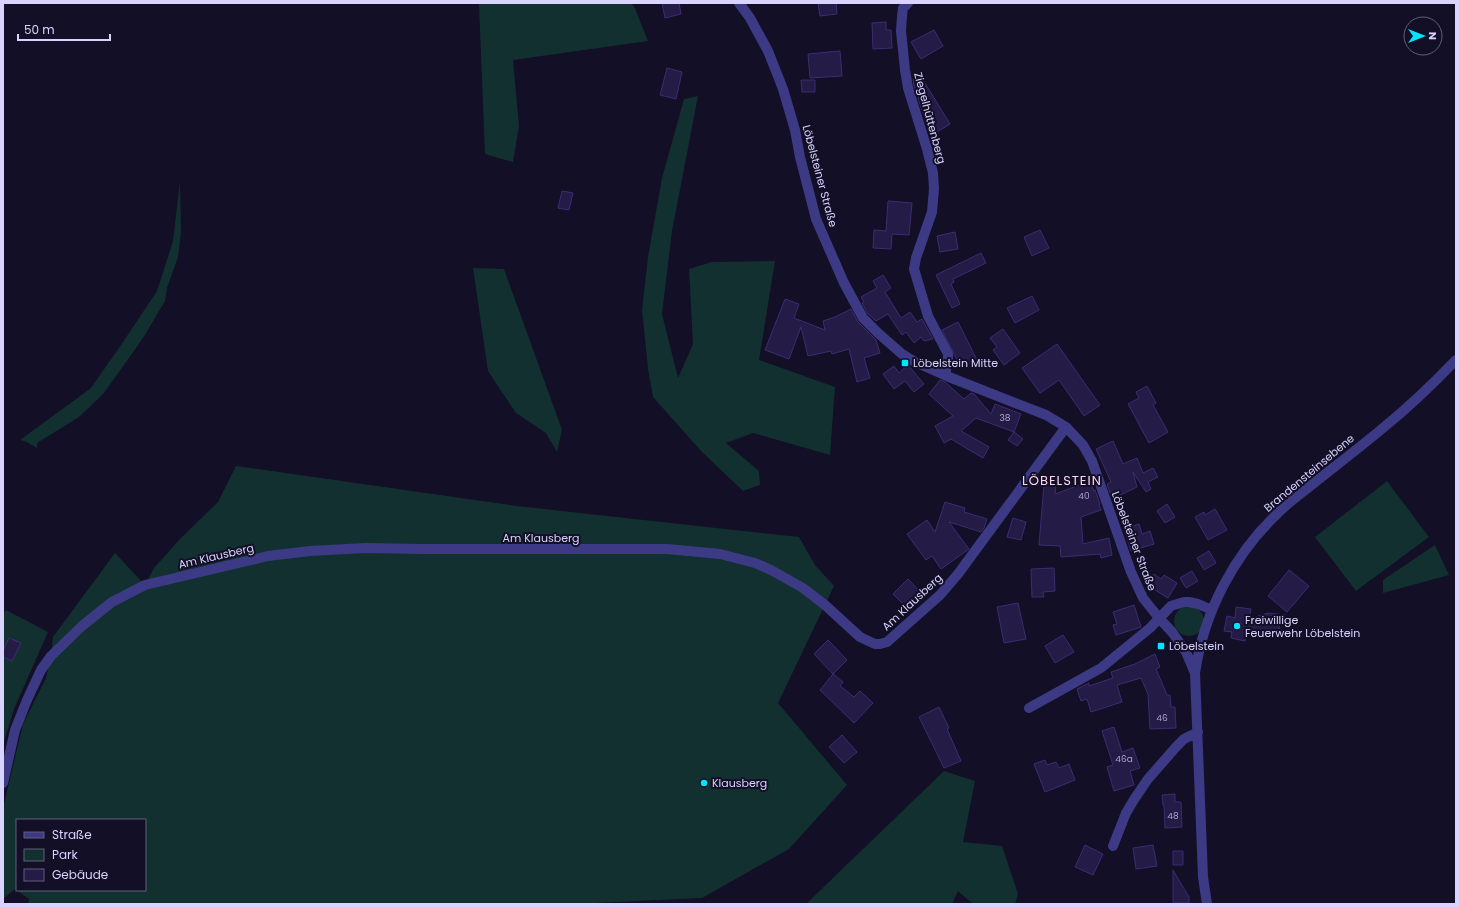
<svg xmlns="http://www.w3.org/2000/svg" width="1459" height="907" viewBox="0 0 1459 907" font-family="Poppins,sans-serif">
	<rect width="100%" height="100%" fill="#130f26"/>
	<path fill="#12302f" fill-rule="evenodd" d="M479,3H631L634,6L648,41L513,60L519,126L513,162L485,154Z
		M698,96L672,231L662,314L678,378L693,344L689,269L711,262L775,261L759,360L835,387L830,455L753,433L726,443L759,471L760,485L743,491L702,452L653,397L648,369L642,310L648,257L662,178L684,99Z
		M180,181L181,232L178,257L167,288L165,301L143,338L104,393L79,417L37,443V448L27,442L20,440L91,388L123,342L157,291L173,241Z
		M473,268L504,269L562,430L557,452L546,433L516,413L488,371Z
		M236,466L517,506L799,537L815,565L834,586L778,703L847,785L789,849L702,898L573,904H28L29,899L15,889L3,899V808L23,724L46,678L51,656L53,637L115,553L145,585L154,568L180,539L218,502ZM17,820H145V890H17Z
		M1387,481L1429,537L1356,591L1315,537Z
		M1435,545L1449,575L1383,593V580Z
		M1174 621a15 15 0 1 1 30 0a15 15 0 1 1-30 0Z
		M6,610L48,632L14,709L3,745V614Z
		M944,771L975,781L963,842L1002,846L1018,894L1015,904H973L958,891L952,904H806Z"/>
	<path fill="#241b47" stroke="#3b2d73" d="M662,3H679L681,14L665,18Z
		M818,3H836L837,14L820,16Z
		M886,22V30H891L892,48L873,49L872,23Z
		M934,30L943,46L921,59L911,42Z
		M840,51L842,76L810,78L808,54Z
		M667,68L682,72L676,99L660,95Z
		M920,75L950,124L937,132L931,123L928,124L924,116L918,98L919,97L914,86L913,79Z
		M801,80H815V92H802Z
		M562,191L573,193L569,210L558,208Z
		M888,201L912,203L909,235L892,234L891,249L873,248L874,230L886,231Z
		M1040,230L1049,248L1032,256L1024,237Z
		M955,232L958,249L940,252L937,236Z
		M981,253L986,263L953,279L954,282L951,284L960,304L952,308L936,275Z
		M883,275L891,288L885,292L901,318L910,312L917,322L922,319L933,339L924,341L921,337L914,343L906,332L902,335L888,314L876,321L868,314L862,303L864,302L861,297L877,288L873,281Z
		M1032,296L1039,310L1015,323L1007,308Z
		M785,299L799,304L794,318L825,330L823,321L835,317L851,309L858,322L876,340L880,353L864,358L870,378L857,382L849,349L832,354L831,351L808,356L801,327L789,359L765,350Z
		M958,322L977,360L961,368L942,330Z
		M1003,329L1020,353L1004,365L993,350L997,347L990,338Z
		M1057,344L1100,405L1084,416L1059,380L1040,393L1022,368Z
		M908,365L924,384L914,392L905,381L894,389L883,374L894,366L899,373Z
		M940,380L945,382L964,399L971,393L974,394L991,414L995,404L1021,414L1014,432L976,418L961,431L989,447L983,458L951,439L944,443L935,426L953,416L929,394Z
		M1147,386L1156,403L1153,405L1168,432L1149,443L1128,404L1139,398L1136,392Z
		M1014,432L1023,439L1017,446L1008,440Z
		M1113,441L1123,464L1137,458L1143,473L1153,468L1158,477L1148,482L1151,489L1146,492L1133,472L1137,487L1112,499L1107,484L1111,482L1096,449Z
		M1090,481L1094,491L1095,490L1100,504L1099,505L1101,510L1081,517L1083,544L1109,538L1112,555L1101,558L1100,554L1061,557L1060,546L1039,545L1044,485L1056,486L1055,494Z
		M945,502L965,508L964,512L987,519L984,528L981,532L949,522L969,549L941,569L932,556L926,560L907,534L927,520L935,532Z
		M1167,504L1175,517L1165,523L1157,511Z
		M1215,509L1227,530L1208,540L1195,517L1204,512L1205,515Z
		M1013,518L1026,522L1021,540L1007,537Z
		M1139,524L1142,534L1150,531L1154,544L1131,551L1124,529Z
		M1209,551L1216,563L1204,570L1197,558Z
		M1054,568L1055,591L1043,592L1044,597H1032L1031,569Z
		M1289,570L1309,586L1287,612L1268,596Z
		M1192,571L1198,581L1186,588L1180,578Z
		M1154,574L1161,579L1164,575L1177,583L1168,598L1147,585Z
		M908,579L920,592L905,606L893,594Z
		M1018,603L1026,639L1004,643L997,607Z
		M1134,605L1141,627L1116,635L1113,625L1117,624L1113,612Z
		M1236,607L1251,609L1249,619L1268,613L1285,615L1278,623L1280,628L1267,634L1265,630L1254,634L1247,633L1245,641L1231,638L1232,632L1224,631L1227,616L1235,618Z
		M1063,635L1074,652L1055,663L1045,646Z
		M9,638L21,643L12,661L3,657V651Z
		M828,640L847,660L833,674L814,654Z
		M1155,654L1160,667L1156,669L1167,695H1170L1171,707H1175L1176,728L1150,729L1148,694L1141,678L1117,685L1122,702L1091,712L1087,699L1081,701L1077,689L1089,683V686L1113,678L1111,672L1135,664Z
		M833,674L843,682L840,686L854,697L860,691L873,703L854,723L820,690Z
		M939,707L949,728L947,729L961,761L944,768L919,717Z
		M1114,727L1122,752L1133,748L1140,768L1130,771L1134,785L1114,791L1107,767L1113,765L1102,731Z
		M842,735L857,752L844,763L829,747Z
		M1045,760L1047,765L1056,762L1059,768L1069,764L1075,780L1045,792L1034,764Z
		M1175,794V802H1181L1182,827L1165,828L1164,805H1163L1162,795Z
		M1085,845L1103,854L1093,875L1075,867Z
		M1153,845L1157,866L1136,869L1133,848Z
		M1173,851H1183V865H1173Z
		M1173,870L1189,897V903H1173Z"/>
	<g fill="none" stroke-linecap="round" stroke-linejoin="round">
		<path stroke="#3d3a85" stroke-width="10" d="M739,3L750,18L768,51L783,89L795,130L800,157L816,219L844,283L863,318L878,333L902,354L915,362L949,377L1046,415L1066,427L1083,445L1092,461L1131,572L1143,598L1159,618L1172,632L1186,652L1195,673L1203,877L1207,904
			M908,3L903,8L902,16L901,31L905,70L908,88L927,149L933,173L934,189L932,212L916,258L914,269L928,316L948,354V361L945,375
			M1195,673C1204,612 1234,554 1279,512C1288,503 1299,495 1309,487C1334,467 1359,448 1383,428C1409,407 1433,384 1456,360
			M1029,708L1101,668L1150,628L1171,606L1184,602H1189L1198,604L1212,610
			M3,783L15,730L27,700L41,670L51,656L82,626L112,602L145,585L268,556L310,551L365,548L422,549H667L720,554L755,563L771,570L803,588L825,605L860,637L875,644H880L887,642L940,595L958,574L1066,427
			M1113,846L1126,813L1135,798L1148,779L1176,747L1184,739L1198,732"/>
	</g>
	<g fill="#00e5ff" stroke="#130f26" stroke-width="1.5">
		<rect x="901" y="359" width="8" height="8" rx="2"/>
		<circle cx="1237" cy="626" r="4"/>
		<rect x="1157" y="642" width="8" height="8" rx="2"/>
		<circle cx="704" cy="783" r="4"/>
	</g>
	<g text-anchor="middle" stroke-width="4" stroke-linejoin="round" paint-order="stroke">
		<g font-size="9" fill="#aca6d1">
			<text x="1005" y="421">38</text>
			<text x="1084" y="499">40</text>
			<text x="1162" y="721">46</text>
			<text x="1124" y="762">46a</text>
			<text x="1173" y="819">48</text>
		</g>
		<g font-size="11" fill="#d9d4ff" stroke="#130f26">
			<text transform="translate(930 118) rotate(75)" y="4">Ziegelhüttenberg</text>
			<text transform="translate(820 176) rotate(75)" y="4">Löbelsteiner Straße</text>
			<text transform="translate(1309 473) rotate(-40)" y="4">Brandensteinsebene</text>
			<text x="541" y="542">Am Klausberg</text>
			<text transform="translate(1134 541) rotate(69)" y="4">Löbelsteiner Straße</text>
			<text transform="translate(216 556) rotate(-13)" y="4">Am Klausberg</text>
			<text transform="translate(912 602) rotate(-43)" y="4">Am Klausberg</text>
		</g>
		<g font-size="11" fill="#d9d4ff" stroke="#130f26" text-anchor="start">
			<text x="913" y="367">Löbelstein Mitte</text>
			<text x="1245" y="624">Freiwillige<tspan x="1245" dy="13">Feuerwehr Löbelstein</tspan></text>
			<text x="1169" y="650">Löbelstein</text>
			<text x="712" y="787">Klausberg</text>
		</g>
		<g font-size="13" letter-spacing="1" fill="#ffd6f0" stroke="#130f26">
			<text x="1062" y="485">LÖBELSTEIN</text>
		</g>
	</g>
	<rect width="1459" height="907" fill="none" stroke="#d9d4ff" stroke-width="8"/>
	<rect x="16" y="819" width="130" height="72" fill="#130f26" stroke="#625e7d"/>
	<rect x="24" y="832" width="20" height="6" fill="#3d3a85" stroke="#625e7d"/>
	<text x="52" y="839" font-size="12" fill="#d9d4ff">Straße</text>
	<rect x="24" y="849" width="20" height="12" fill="#12302f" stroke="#625e7d"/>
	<text x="52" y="859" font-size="12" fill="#d9d4ff">Park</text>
	<rect x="24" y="869" width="20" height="12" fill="#241b47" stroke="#625e7d"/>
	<text x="52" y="879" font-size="12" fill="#d9d4ff">Gebäude</text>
	<g transform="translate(1423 36) rotate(90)"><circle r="19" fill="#130f26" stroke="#625e7d"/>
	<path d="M0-3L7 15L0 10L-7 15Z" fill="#00e5ff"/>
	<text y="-6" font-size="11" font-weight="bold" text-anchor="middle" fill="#d9d4ff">N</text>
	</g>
	<path d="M18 34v6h92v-6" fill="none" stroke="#d9d4ff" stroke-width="2"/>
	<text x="24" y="34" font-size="12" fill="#d9d4ff" stroke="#130f26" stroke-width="3" paint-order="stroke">50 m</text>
</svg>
